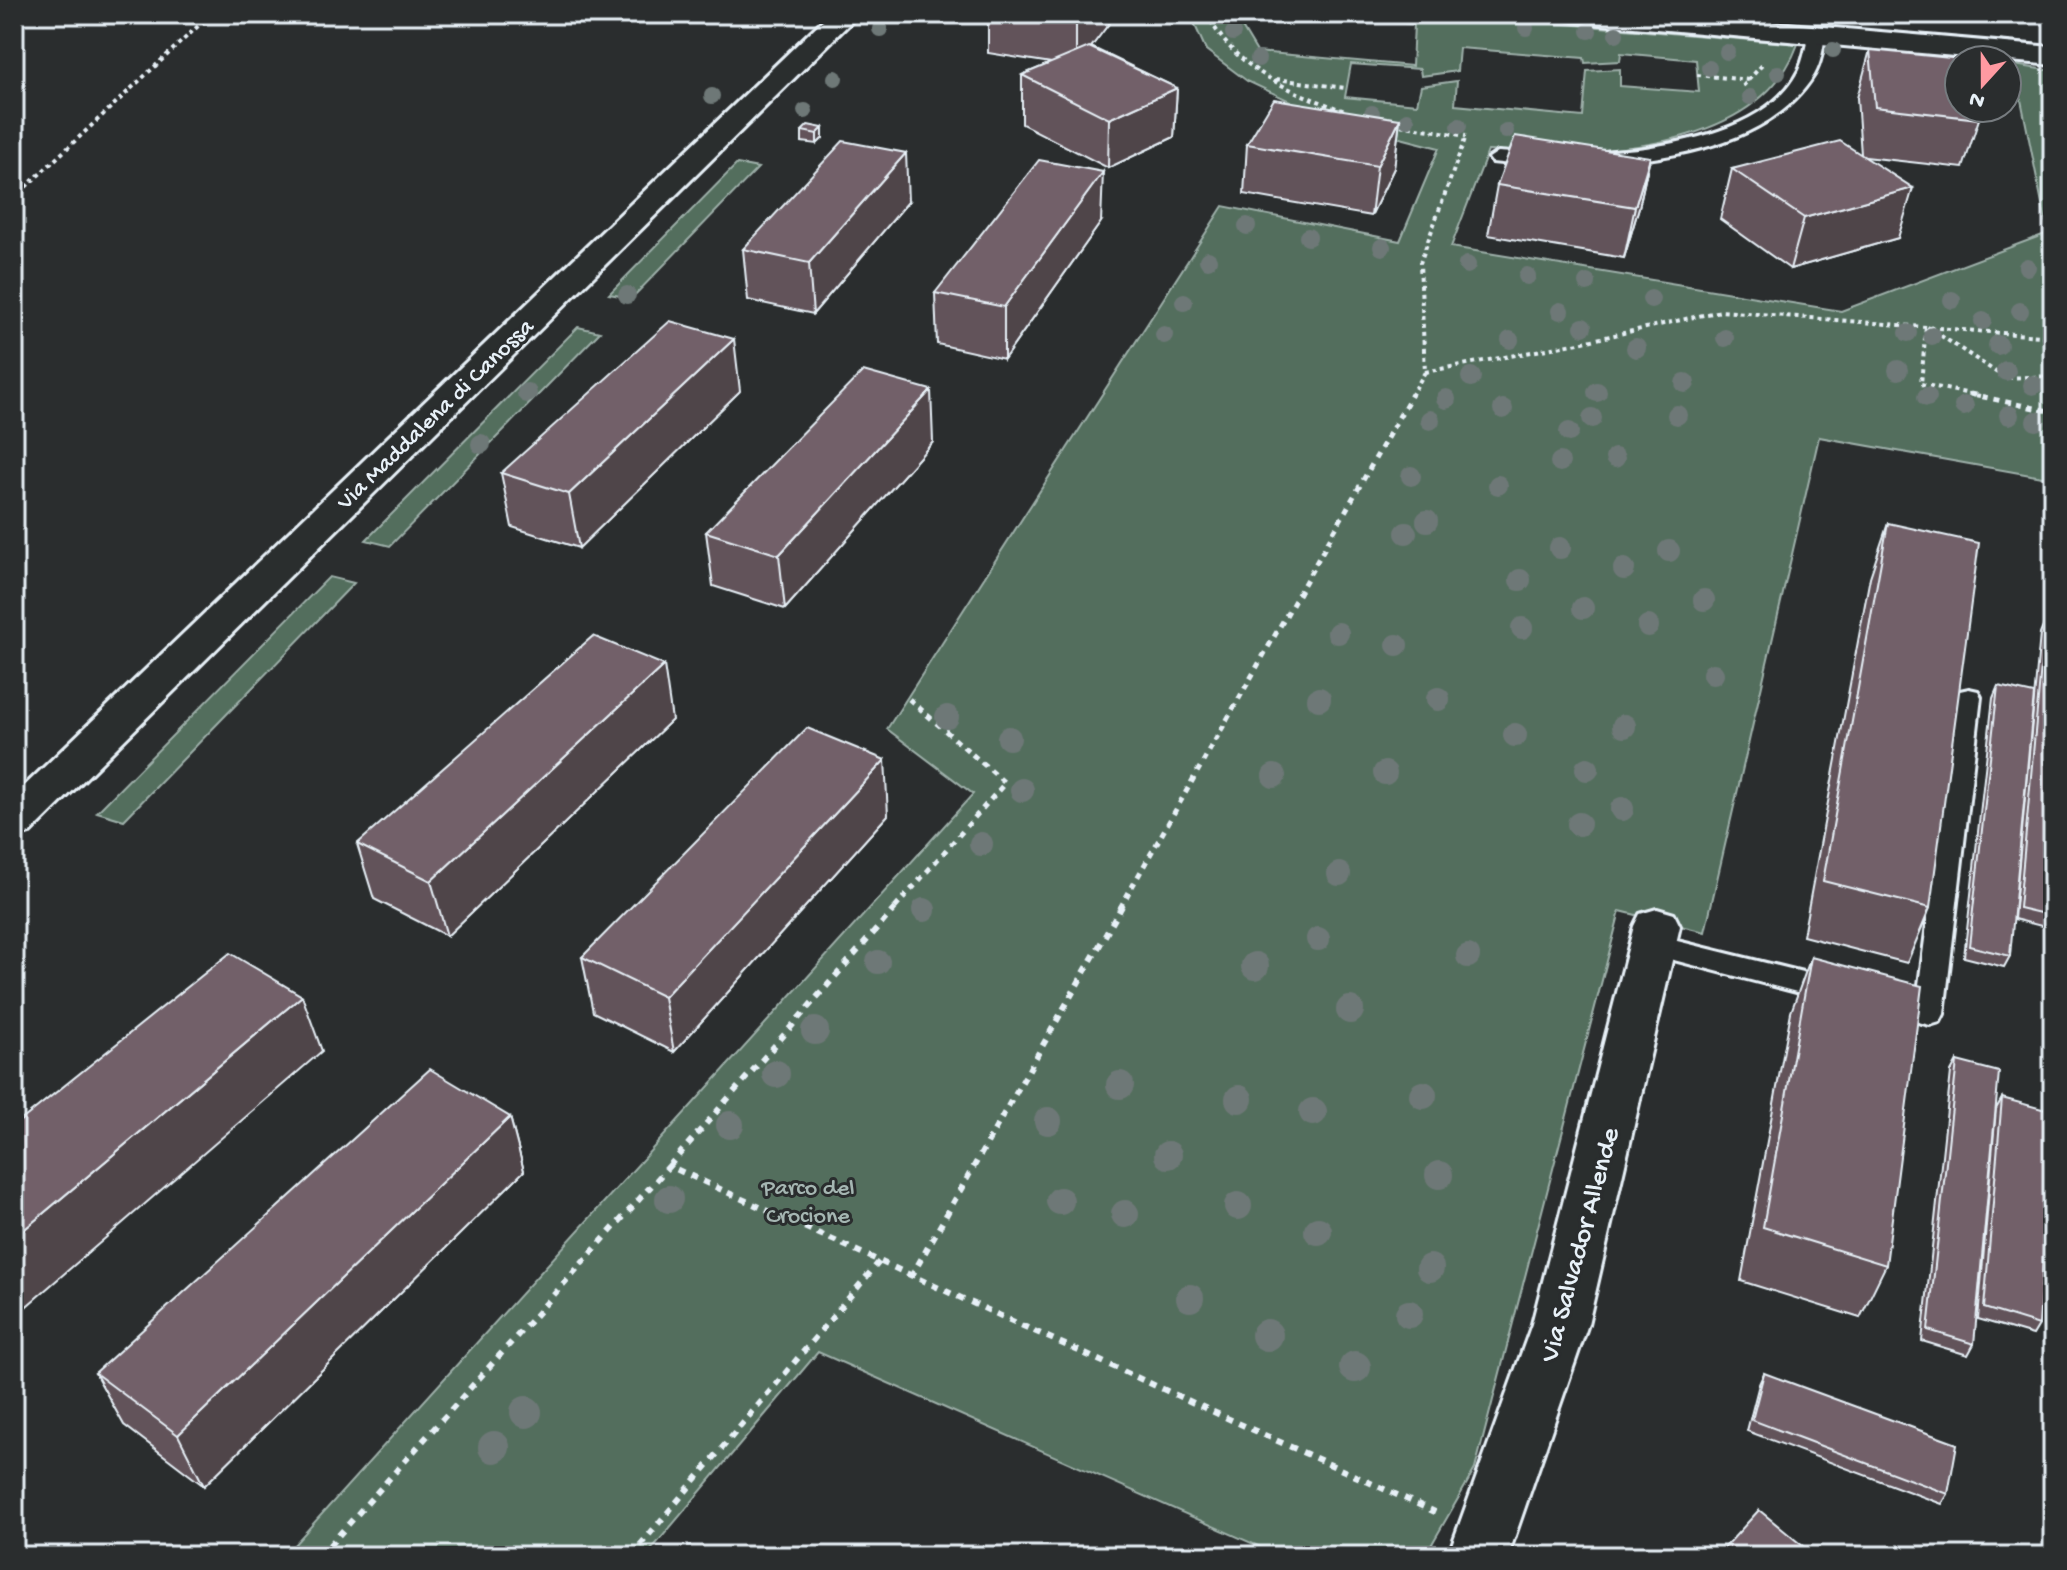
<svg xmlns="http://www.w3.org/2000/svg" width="2067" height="1570" viewBox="0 0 2067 1570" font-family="'Gochi Hand',sans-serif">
	<rect width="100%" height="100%" fill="#2a2d2e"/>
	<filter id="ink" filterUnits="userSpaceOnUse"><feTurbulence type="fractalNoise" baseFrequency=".0125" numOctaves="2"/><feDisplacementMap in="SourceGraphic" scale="16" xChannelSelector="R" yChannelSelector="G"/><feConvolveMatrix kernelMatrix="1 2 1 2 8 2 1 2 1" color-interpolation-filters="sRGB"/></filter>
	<g filter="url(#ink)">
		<path fill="#536e5d" stroke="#9eb0aa" stroke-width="2" fill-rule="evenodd" d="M1190,14H1234L1257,52L1412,66L1414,24L1306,14H1449L1798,44C1758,155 1586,156 1488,151L1451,247L1841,311L2048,233L2014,65L2053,71V479L1819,437L1705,932L1620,911L1475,1469L1425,1556H1281L818,1352L646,1556H284L973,794L887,729L1223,206L1400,241L1439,148L1331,120L1247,81L1206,50ZM1459,48L1584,58L1585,63L1620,61L1621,53L1696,60L1699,92L1620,86V69L1587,71L1583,117L1455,105L1457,81L1421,86L1417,104L1345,97L1351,64L1420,69L1421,76L1457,71Z
			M737,164L758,168L632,298L609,294Z
			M578,327L600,332L390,546L366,540Z
			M329,577L354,583L124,820L97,812Z"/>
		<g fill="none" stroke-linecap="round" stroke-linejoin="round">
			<defs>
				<path id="service" d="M1817,29L1825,34C1823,48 1821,63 1814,75C1771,145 1674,157 1600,165L1591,159C1600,149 1624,151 1638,149C1693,141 1772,125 1799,70C1804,59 1806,46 1809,34Z
					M1498,152L1541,155L1550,161L1541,167L1492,162L1489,158Z
					M1969,689L1978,691L1981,697L1944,1014L1940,1022L1930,1025L1875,1011L1871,1003L1875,995L1885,992L1917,1000L1957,697L1960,691Z
					M1653,935L1835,980L1845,983L1849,991L1845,999L1835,1002L1643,952L1639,945L1643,938Z"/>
				<path id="minor" d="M1657,909L1674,914L1680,926L1588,1324L1508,1556H1448L1532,1324L1634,926L1640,914Z"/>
				<path id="tertiary" d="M829,14H859L30,833L14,838V796Z
					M1564,14H1674L2053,47V65L1578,22L1568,20Z"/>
			</defs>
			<use href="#service" stroke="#e8f1f8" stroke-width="6"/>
			<use href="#minor" stroke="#e8f1f8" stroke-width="6"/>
			<use href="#tertiary" stroke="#e8f1f8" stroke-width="6"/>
			<path stroke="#e8f1f8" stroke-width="4" stroke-dasharray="4 4" stroke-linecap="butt" d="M1207,14C1235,70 1289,91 1345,111
				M1697,75L1749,80
				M1276,79L1346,88
				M1743,86L1763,64
				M1393,124L1466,136
				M14,198L211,14
				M1425,372L1579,343L1721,311L2053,337
				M1411,396L1425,372L1420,263L1466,136
				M1980,396L1921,384L1926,326L2005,378L2053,376"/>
			<path stroke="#e8f1f8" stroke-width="5" stroke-dasharray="6 6" stroke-linecap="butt" d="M1970,394L2053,412
				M895,908L1005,783L909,699
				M1120,908L1412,394"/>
			<path stroke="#e8f1f8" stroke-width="6" stroke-dasharray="7 7" stroke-linecap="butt" d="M669,1166L897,906
				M911,1277L1122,906
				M320,1556L669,1166L1435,1512
				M631,1556L879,1262"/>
			<use href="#service" fill="#2a2d2e" fill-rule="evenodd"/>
			<use href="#minor" fill="#2a2d2e" fill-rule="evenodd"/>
			<use href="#tertiary" fill="#2a2d2e" fill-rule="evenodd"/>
		</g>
		<g fill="#6e7877">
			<circle cx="1526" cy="28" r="8"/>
			<circle cx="880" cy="29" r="8"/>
			<circle cx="1589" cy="31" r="8"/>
			<circle cx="1233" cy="33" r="8"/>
			<circle cx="1616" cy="34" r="8"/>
			<circle cx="1833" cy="50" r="8"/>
			<circle cx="1727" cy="52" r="8"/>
			<circle cx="1258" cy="59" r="8"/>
			<circle cx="1709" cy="68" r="8"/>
			<circle cx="1778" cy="73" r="8"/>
			<circle cx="835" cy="78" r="8"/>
			<circle cx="712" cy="96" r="8"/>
			<circle cx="1750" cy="97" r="8"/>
			<circle cx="805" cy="111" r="8"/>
			<circle cx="1372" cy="113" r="8"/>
			<circle cx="1407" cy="120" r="8"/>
			<circle cx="1459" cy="126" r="8"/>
			<circle cx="1506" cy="131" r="8"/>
			<circle cx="1247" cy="226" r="9"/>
			<circle cx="1308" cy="237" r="9"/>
			<circle cx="1382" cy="247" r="9"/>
			<circle cx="1208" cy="260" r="9"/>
			<circle cx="1467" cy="265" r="9"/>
			<circle cx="2027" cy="267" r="9"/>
			<circle cx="1527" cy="276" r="9"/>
			<circle cx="1587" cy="283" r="9"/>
			<circle cx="627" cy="295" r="9"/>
			<circle cx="1651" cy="299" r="9"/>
			<circle cx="1952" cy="300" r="9"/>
			<circle cx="1184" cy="302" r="9"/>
			<circle cx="1560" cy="311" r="9"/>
			<circle cx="2020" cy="311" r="9"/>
			<circle cx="1983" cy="321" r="9"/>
			<circle cx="1583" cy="327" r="9"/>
			<circle cx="1908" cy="333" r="9"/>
			<circle cx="1164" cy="335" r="9"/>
			<circle cx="1932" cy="336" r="9"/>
			<circle cx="1725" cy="338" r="9"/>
			<circle cx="1510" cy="340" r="9"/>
			<circle cx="1998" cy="345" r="10"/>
			<circle cx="1636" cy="348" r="10"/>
			<circle cx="1898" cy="370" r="10"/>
			<circle cx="2006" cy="371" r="10"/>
			<circle cx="1471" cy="377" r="10"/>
			<circle cx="1685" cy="383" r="10"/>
			<circle cx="2033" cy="385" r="10"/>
			<circle cx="1597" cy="392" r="10"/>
			<circle cx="527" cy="393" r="10"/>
			<circle cx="1927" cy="397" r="10"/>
			<circle cx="1446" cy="399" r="10"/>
			<circle cx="1964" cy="406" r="10"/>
			<circle cx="1503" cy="409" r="10"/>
			<circle cx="1677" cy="415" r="10"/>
			<circle cx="2009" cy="415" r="10"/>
			<circle cx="1592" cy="418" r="10"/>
			<circle cx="1430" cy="420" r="10"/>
			<circle cx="2036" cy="421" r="10"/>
			<circle cx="1569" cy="432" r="10"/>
			<circle cx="481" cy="444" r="10"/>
			<circle cx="1615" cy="458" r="10"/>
			<circle cx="1560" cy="462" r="10"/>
			<circle cx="1411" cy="476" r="10"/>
			<circle cx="1498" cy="485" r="10"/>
			<circle cx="1427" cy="521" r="11"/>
			<circle cx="1406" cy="533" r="11"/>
			<circle cx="1560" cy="548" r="11"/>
			<circle cx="1669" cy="551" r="11"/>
			<circle cx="1624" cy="569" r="11"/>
			<circle cx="1520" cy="580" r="11"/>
			<circle cx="1704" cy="600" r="11"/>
			<circle cx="1583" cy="608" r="11"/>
			<circle cx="1648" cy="626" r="11"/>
			<circle cx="1522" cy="628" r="11"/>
			<circle cx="1338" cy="633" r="11"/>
			<circle cx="1397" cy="645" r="11"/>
			<circle cx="1713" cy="674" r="11"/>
			<circle cx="1319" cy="699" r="12"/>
			<circle cx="1438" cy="699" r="12"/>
			<circle cx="947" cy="717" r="12"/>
			<circle cx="1624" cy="726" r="12"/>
			<circle cx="1515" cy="735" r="12"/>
			<circle cx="1009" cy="738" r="12"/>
			<circle cx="1587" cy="769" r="12"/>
			<circle cx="1385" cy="773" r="12"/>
			<circle cx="1274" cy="776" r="12"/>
			<circle cx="1022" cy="790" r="12"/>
			<circle cx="1622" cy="809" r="12"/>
			<circle cx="1579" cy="824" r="12"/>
			<circle cx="981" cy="844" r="12"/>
			<circle cx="1339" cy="874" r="12"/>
			<circle cx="924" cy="910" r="12"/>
			<circle cx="1318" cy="939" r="12"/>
			<circle cx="1468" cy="956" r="12"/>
			<circle cx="878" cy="962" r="12"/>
			<circle cx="1255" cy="966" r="14"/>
			<circle cx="1350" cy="1010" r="14"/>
			<circle cx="815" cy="1031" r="14"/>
			<circle cx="776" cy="1074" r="14"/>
			<circle cx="1120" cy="1085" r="14"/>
			<circle cx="1423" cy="1095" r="14"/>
			<circle cx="1239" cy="1099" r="14"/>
			<circle cx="1313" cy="1112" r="14"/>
			<circle cx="1048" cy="1121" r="14"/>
			<circle cx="730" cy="1125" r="14"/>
			<circle cx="1168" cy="1155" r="14"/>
			<circle cx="1439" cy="1175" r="14"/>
			<circle cx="669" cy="1199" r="14"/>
			<circle cx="1060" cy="1201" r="14"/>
			<circle cx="1238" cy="1206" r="14"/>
			<circle cx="1125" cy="1214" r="14"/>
			<circle cx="1318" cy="1231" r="14"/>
			<circle cx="1430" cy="1268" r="14"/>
			<circle cx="1190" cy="1298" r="14"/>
			<circle cx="1409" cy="1314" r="14"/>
			<circle cx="1267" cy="1335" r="16"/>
			<circle cx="1355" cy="1367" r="16"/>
			<circle cx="526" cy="1412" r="16"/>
			<circle cx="494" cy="1447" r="16"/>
		</g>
		<path fill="#62535a" stroke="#e8f1f8" stroke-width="2" d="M988,14H1114V17L1091,47L1177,88L1174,137L1108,168L1022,124V75L1051,63L988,53Z
			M1870,50L1979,119L1963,168L1865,157L1898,238L1790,269L1720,219L1732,169L1861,154L1857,98Z
			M1400,119L1394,168L1371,216L1244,194L1247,144Z
			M823,128V138L817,144L802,142V131Z
			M1650,157L1639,207L1624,258L1488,235L1497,185Z
			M908,202L813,314L748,300L743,249Z
			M1101,222L1004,359L937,344L935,293Z
			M740,391L579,548L512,527L501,473Z
			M933,442L785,609L713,586L706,532Z
			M1888,523L1930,908L1907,963L1803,936L1870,577Z
			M2045,622L2053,624V929L2014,919L2040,634Z
			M1998,686L2010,956L2004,967L1964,957L1993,698Z
			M672,720L447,936L374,899L357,844Z
			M888,815L674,1052L593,1012L582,957Z
			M1811,957L1886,1265L1860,1318L1741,1281L1791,1012Z
			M1957,1061L1974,1344L1968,1355L1922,1341L1951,1072Z
			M2002,1098L2039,1325L2033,1335L1978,1319L1996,1109Z
			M510,1117L524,1171L204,1486L124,1425L95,1373Z
			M1764,1373L1948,1494L1942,1504L1747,1431L1759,1384Z"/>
		<path fill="#50444a" stroke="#e8f1f8" stroke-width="2" d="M1081,14H1114V17L1076,67V20Z
			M1177,88L1174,137L1108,168L1109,119Z
			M1400,119L1394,168L1371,216L1377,166Z
			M823,128V138L817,144V134Z
			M906,153L908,202L813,314L809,263Z
			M1650,157L1639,207L1624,258L1635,207Z
			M1103,172L1101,222L1004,359V307Z
			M1913,188L1898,238L1790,269L1804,218Z
			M734,339L740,391L579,548L569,494Z
			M931,390L933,442L785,609L779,555Z
			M664,665L672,720L447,936L431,881Z
			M885,760L888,815L674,1052L664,997Z
			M302,996L322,1051L14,1317V1238Z
			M510,1117L524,1171L204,1486L178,1435Z"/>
		<path fill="#726169" stroke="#e8f1f8" stroke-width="2" d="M1042,14H1081L1076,20Z
			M1089,47L1177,88L1109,119L1022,75Z
			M1870,50L1971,60H1959V108H1978L1979,119L1875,107Z
			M1274,99L1400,119L1377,166L1247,144Z
			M808,125L823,128L817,134L802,131Z
			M1515,136L1650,157L1635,207L1497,185Z
			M843,141L906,153L809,263L743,249Z
			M1840,141L1913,188L1804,218L1732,169Z
			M1039,160L1103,172L1004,307L935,293Z
			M670,321L734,339L569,494L501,473Z
			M863,371L931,390L779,555L706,532Z
			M1888,523L1979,543L1930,908L1823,881Z
			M2045,622L2053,624V916L2019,908Z
			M593,636L664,665L431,881L357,844Z
			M1998,686L2034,694L2010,956L1969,946Z
			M807,728L885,760L664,997L582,957Z
			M230,953L302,996L14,1238V1126Z
			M1811,957L1922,986L1886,1265L1763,1227Z
			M1957,1061L1999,1072L1974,1344L1928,1330Z
			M430,1069L510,1117L178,1435L95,1373Z
			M2002,1098L2053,1112L2039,1325L1984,1308Z
			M1764,1373L1957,1444L1948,1494L1752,1420Z
			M1759,1510L1815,1556H1717Z"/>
	</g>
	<g text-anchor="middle" stroke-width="6" stroke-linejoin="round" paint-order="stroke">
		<g font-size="24" fill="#e8f1f8" stroke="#2a2d2e">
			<text transform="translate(434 413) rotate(-44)" y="8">Via Maddalena di Canossa</text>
		</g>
		<g font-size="24" fill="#a5b6b2" stroke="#2a2d2e">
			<text x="808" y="1194">Parco del<tspan x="808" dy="28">Crocione</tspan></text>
		</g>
		<g font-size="28" fill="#e8f1f8" stroke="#2a2d2e">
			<text transform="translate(1577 1244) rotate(-75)" y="10">Via Salvador Allende</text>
		</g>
	</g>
	<rect width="2067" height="1570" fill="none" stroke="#2a2d2e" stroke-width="48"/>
	<rect x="24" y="24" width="2019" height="1522" fill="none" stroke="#e8f1f8" stroke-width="3" filter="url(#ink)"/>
	<g transform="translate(1983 84) rotate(201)"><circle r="38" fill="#2a2d2e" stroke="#767b7f" stroke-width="2"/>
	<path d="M0-6L14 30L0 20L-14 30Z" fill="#ff9aa2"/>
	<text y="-12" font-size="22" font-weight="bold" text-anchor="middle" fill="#e8f1f8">N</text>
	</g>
</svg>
